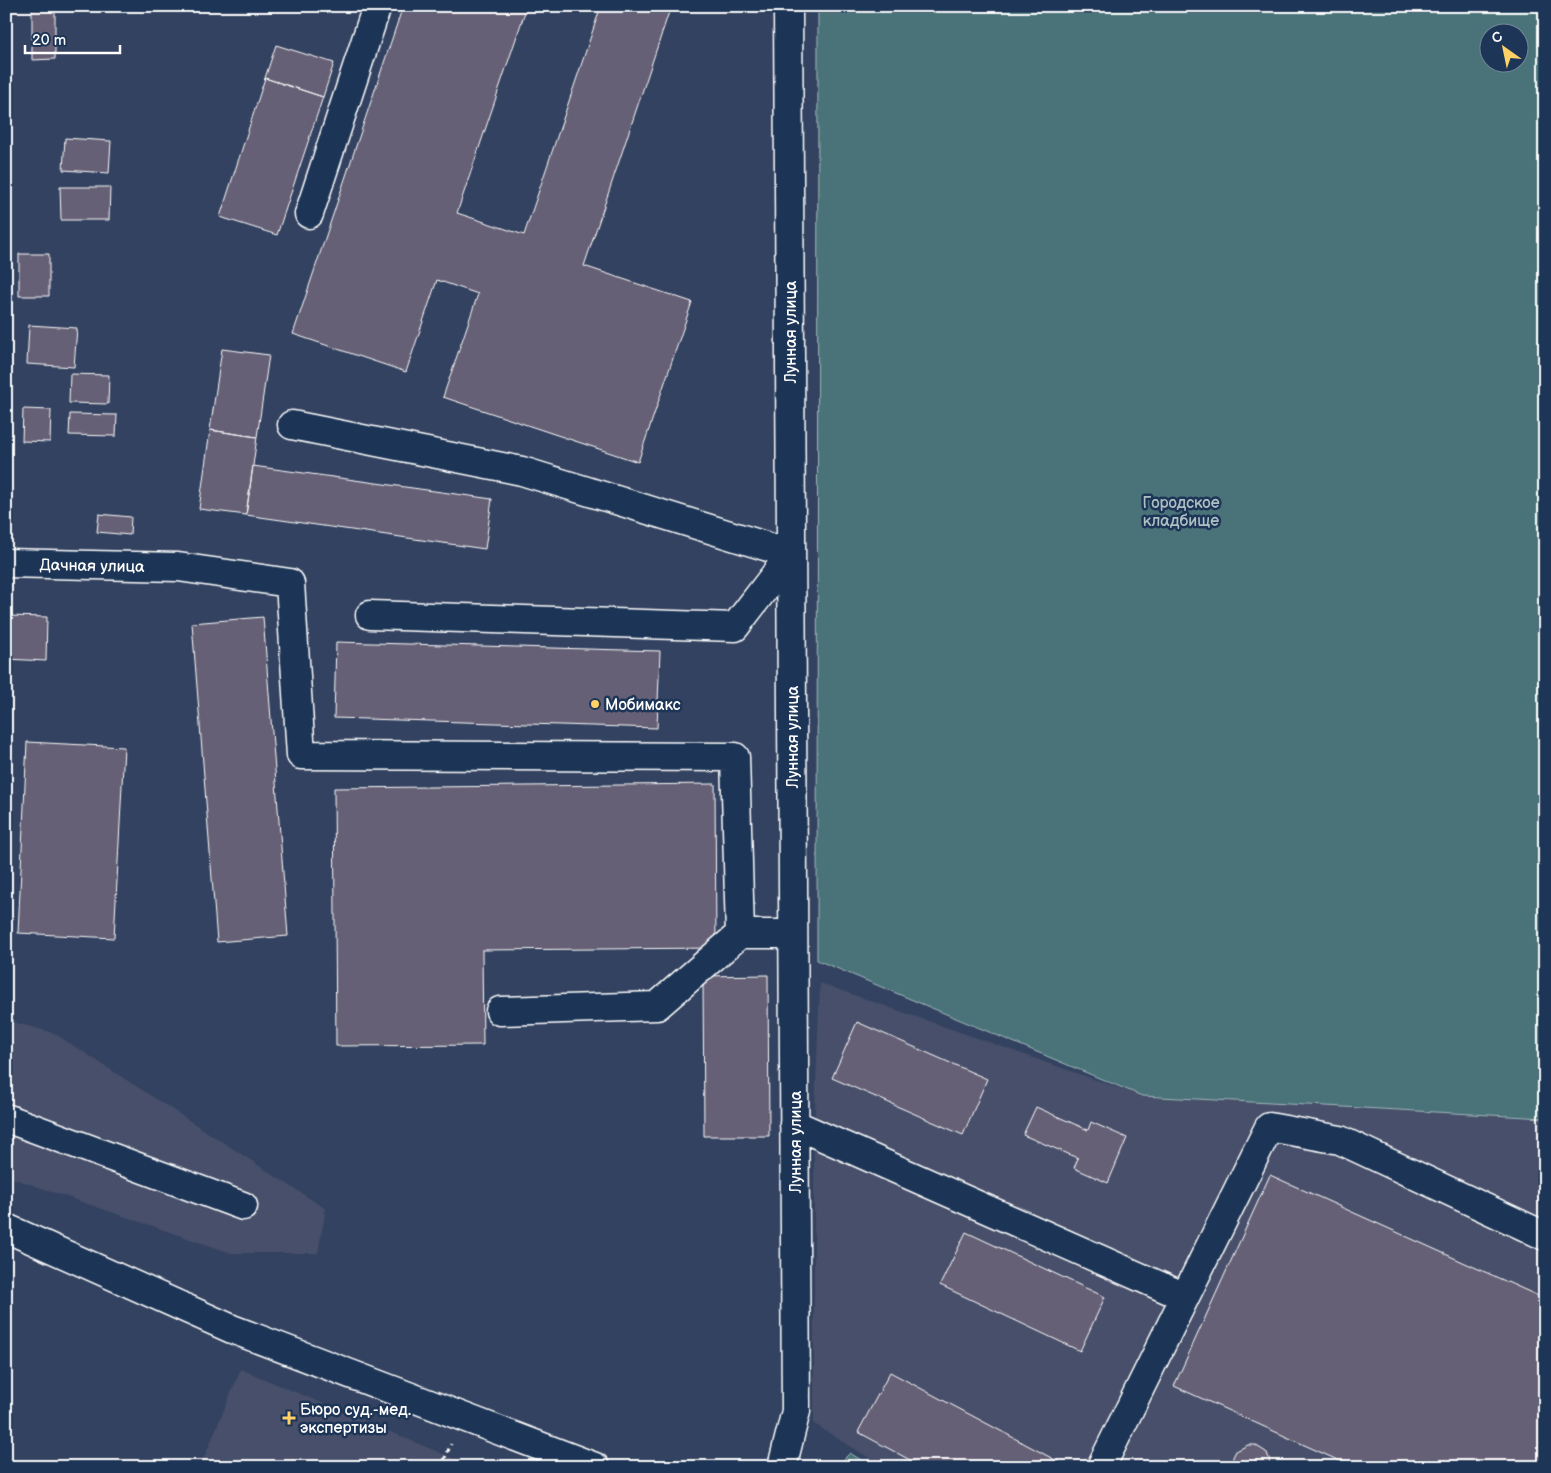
<svg xmlns="http://www.w3.org/2000/svg" width="1551" height="1473" viewBox="0 0 1551 1473" font-family="'Balsamiq Sans',sans-serif">
	<rect width="100%" height="100%" fill="#334260"/>
	<filter id="ink" filterUnits="userSpaceOnUse"><feTurbulence type="fractalNoise" baseFrequency=".02" numOctaves="2"/><feDisplacementMap in="SourceGraphic" scale="10" xChannelSelector="R" yChannelSelector="G"/><feConvolveMatrix kernelMatrix="1 2 1 2 8 2 1 2 1" color-interpolation-filters="sRGB"/></filter>
	<g filter="url(#ink)">
		<path fill="#464f6a" d="M820,983L1142,1096L1545,1118V1467H884L814,1424V1133Z
			M6,1020L54,1033L326,1209L318,1253H231L6,1176Z
			M241,1369L474,1467H200Z"/>
		<path fill="#4a7378" stroke="#a4b9bc" fill-rule="evenodd" d="M818,6H1545V1118L1142,1096L817,960ZM1488,32H1518V62H1488Z
			M850,1453L872,1467H836Z"/>
		<path fill="#666176" stroke="#fff" d="M32,6H55V59L32,60Z
			M403,6H527L457,213L524,235L601,6H671L584,266L692,302L638,462L443,397L478,294L437,280L406,372L293,334Z
			M276,45L334,63L323,97L265,78Z
			M265,78L323,97L277,235L220,217Z
			M65,138L111,141L109,173L63,170Z
			M60,187H110L109,220H61Z
			M19,254H49V296H19Z
			M29,325L77,328L74,367L27,364Z
			M222,349L269,355L257,437L210,430Z
			M70,374L109,375L108,404L69,403Z
			M23,409L51,410L50,442L22,441Z
			M70,414L117,415L116,436L69,435Z
			M210,430L257,437L246,515L199,509Z
			M253,466L492,499L485,549L246,515Z
			M99,514L131,517L130,535L97,532Z
			M7,616L47,617L46,661L6,659Z
			M263,617L288,936L217,942L192,623Z
			M336,642L660,651L657,728L334,718Z
			M27,742L124,747L114,938L18,933Z
			M715,784L716,948L482,950L483,1045L336,1046L334,788Z
			M768,975L769,1136H704L703,976Z
			M857,1022L987,1079L963,1135L832,1078Z
			M1036,1107L1088,1130L1091,1122L1127,1138L1108,1183L1074,1168L1078,1158L1023,1135Z
			M1270,1175L1545,1299V1467H1353L1174,1386Z
			M966,1232L1105,1297L1080,1351L940,1285Z
			M890,1372L1059,1462L1056,1467H923L858,1432Z
			M1248,1445H1255L1266,1452L1269,1458L1270,1467H1232L1233,1457L1236,1451Z"/>
		<g fill="none" stroke-linecap="round" stroke-linejoin="round">
			<defs>
				<path id="minor" d="M309,214L377,6
					M292,425L522,471L791,554L735,627L370,615
					M6,563L178,567L290,583L301,755L735,757L740,934
					M500,1011L657,1006L740,934H793
					M6,1118L243,1206
					M794,1124L1185,1297
					M6,1228L232,1329L595,1467
					M782,1467L796,1411L788,6
					M1101,1467L1269,1127L1340,1140L1545,1236"/>
			</defs>
			<use href="#minor" stroke="#fff" stroke-width="31"/>
			<path stroke="#fff" stroke-width="3" stroke-dasharray="4 4" stroke-linecap="butt" d="M441,1467L451,1444"/>
			<use href="#minor" stroke="#1d3557" stroke-width="28"/>
		</g>
	</g>
	<g fill="#ffd166" stroke="#1d3557" stroke-width="2">
		<circle cx="595" cy="704" r="5"/>
		<path d="M286.5 1410.5h5v5h5v5h-5v5h-5v-5h-5v-5h5z"/>
	</g>
	<g text-anchor="middle" stroke-width="5" stroke-linejoin="round" paint-order="stroke">
		<g font-size="16" fill="#fff" stroke="#1d3557">
			<text transform="translate(790 332) rotate(-90)" y="6">Лунная улица</text>
			<text transform="translate(92 565) rotate(1)" y="6">Дачная улица</text>
			<text transform="translate(792 737) rotate(-90)" y="6">Лунная улица</text>
			<text transform="translate(795 1142) rotate(-90)" y="6">Лунная улица</text>
		</g>
		<g font-size="16" fill="#aec0c2" stroke="#1d3557">
			<text x="1181" y="508">Городское<tspan x="1181" dy="18">кладбище</tspan></text>
		</g>
		<g font-size="16" fill="#fff" stroke="#1d3557" text-anchor="start">
			<text x="605" y="710">Мобимакс</text>
			<text x="300" y="1415">Бюро суд.-мед.<tspan x="300" dy="18">экспертизы</tspan></text>
		</g>
	</g>
	<rect width="1551" height="1473" fill="none" stroke="#1d3557" stroke-width="25"/>
	<rect x="12" y="12" width="1526" height="1448" fill="none" stroke="#fff" stroke-width="2" filter="url(#ink)"/>
	<g transform="translate(1504 48) rotate(327)"><circle r="24" fill="#1d3557" stroke="#77869a"/>
	<path d="M0-4L9 19L0 12L-9 19Z" fill="#ffd166"/>
	<text y="-8" font-size="14" font-weight="bold" text-anchor="middle" fill="#ffffff">С</text>
	</g>
	<path d="M25 45v8h95v-8" fill="none" stroke="#ffffff" stroke-width="2.5"/>
	<text x="32" y="45" font-size="15" fill="#ffffff" stroke="#1d3557" stroke-width="4" paint-order="stroke">20 m</text>
</svg>
